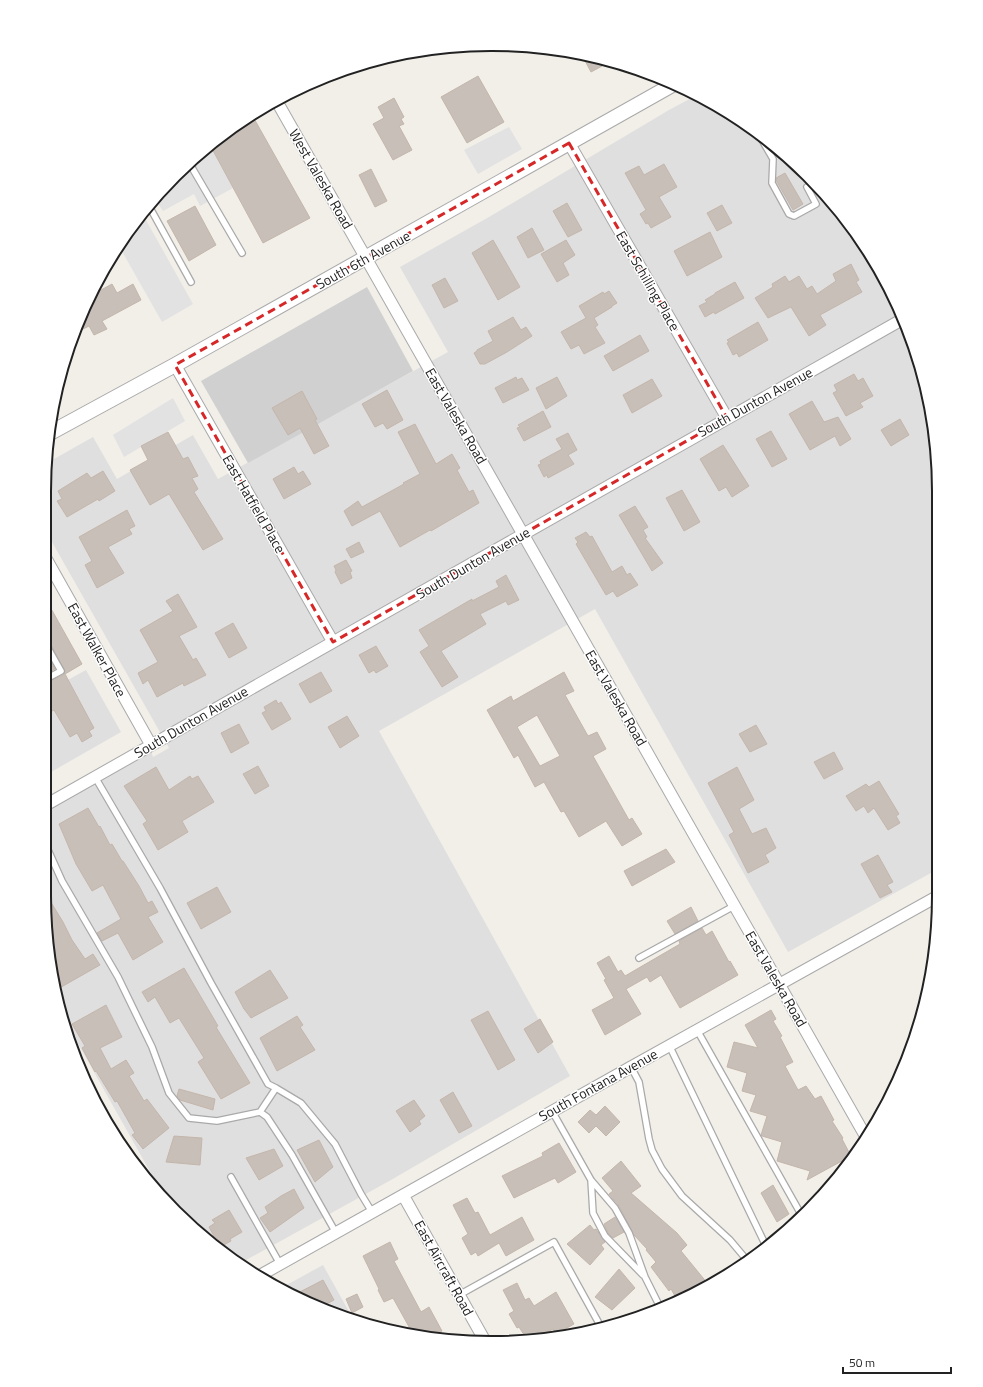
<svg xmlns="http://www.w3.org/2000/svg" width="983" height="1387" viewBox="0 0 983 1387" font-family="'Titillium Web',sans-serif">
	<rect width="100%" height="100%" fill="#f2efe9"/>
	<path fill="#e0dfdf" d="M697,95L764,136L828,196L893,294L924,375L935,433L938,869L788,952L595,609L379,731L570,1076L391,1180L239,1264L197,1232L161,1191L59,1010L44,896V812L151,751L153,757L169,748L44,528V491L47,463L93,437L117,479L193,435L218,479L448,352L400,267L489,217L669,110Z
		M86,670L121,732L44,776V693Z
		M323,1265L352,1317L320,1309L281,1288Z"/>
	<path fill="#d0d0d0" d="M367,287L413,371L248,463L201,381Z"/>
	<path fill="#e2e2e2" d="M509,127L522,149L478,174L464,150Z
		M210,145L233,188L200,206L194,194L163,211L155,199L196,155Z
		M142,213L193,304L162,322L119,246Z
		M173,398L185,421L124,457L113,435Z"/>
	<path fill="#c7bfb8" stroke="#c4b6ab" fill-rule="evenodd" d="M582,55L598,58L602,66L591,72Z
		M478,76L504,122L467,143L441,97Z
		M394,98L404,117L401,119L404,124L399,126L412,150L393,160L373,124L384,118L378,107Z
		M252,115L310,218L263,243L210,145Z
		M664,164L677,187L659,197L671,217L651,228L648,223L646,224L640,214L646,210L625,173L639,166L644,175Z
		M371,169L387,201L375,207L359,175Z
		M785,173L803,204L793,210L776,180V178Z
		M567,203L582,230L568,237L553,211Z
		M722,205L732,223L717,231L707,213Z
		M195,206L216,245L189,261L167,221Z
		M532,228L544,250L528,258L517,237Z
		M710,232L722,257L687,276L674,251Z
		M493,240L520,287L498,300L472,253Z
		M566,240L575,255L563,263L569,275L557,282L541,254Z
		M851,264L859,280L856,282L862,292L820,315L826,325L809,336L791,307L768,318L755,298L773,287L772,284L785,276L789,282L799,276L807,289L812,286L817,294L836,281L833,274Z
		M445,278L458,301L444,308L432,285Z
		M735,282L744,298L715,314L714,312L705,317L699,306L707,302L705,300L715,294V293Z
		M112,284L117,293L133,284L141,300L102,321L107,329L94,335L89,326L81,330L77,323L90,296Z
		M609,291L617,303L612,306V307L594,318L598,325L595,327L605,343L584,354L579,345L571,349L561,332L586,318L579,306L603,292L604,294Z
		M513,317L521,330L526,327L532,336L507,352L485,364H480L474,353L477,351V350L493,341L488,331Z
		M758,322L768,340L739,357L737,353L733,355L727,343L729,342L727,340Z
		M640,335L649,351L613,371L604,356Z
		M854,374L858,381L863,378L873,396L860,403L863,407L846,416L833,393L837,391L834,385Z
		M516,377L517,380L522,378L529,390L503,403L495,388Z
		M557,377L567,396L546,409L536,388Z
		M652,379L662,396L632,413L623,395Z
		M387,390L403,420L387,429L383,423L375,427L362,404Z
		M302,391L317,419L315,420L329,446L314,454L300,428L288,435L272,408Z
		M812,401L824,422L838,417L851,439L840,446L835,436L810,450L789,414Z
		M543,411L551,427L524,441L517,428L520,427L518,425Z
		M900,419L909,435L891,446L881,430Z
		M415,424L436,464L452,454L460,468L457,470L469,492L473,490L479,503L431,531L430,530L400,547L380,511L352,526L344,511L358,501L362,507L404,484L403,483L420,474L398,432Z
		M771,431L787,459L772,467L756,439Z
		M168,432L183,459L188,457L198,476L192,478L198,489L194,492L223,539L203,550L169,494L150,505L130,470L148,460L141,446Z
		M568,433L577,450L568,455L574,464L548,478L547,475L544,477L538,465L541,464L540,461L562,449L556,439Z
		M723,445L749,486L732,497L726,487L719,491L700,459Z
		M294,467L298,474L303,471L311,484L284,499L273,479Z
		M103,471L115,491L99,501L98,499L67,517L57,501L62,499L58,491L87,473L91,478Z
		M682,490L700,522L684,531L666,498Z
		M635,506L648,527L643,530L647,537L645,538L663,563L652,571L619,515Z
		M127,510L135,526L129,529L132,534L108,547L124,573L97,588L85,565L92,561L79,537Z
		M586,532L590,537L592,536L612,572L622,566L627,575L630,573L638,585L617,597L613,591L606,595L576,544L578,542L575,538Z
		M359,542L364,552L351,558L346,549Z
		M346,560L352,571L350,572L352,578L341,584L335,572L336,570L334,566Z
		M506,575L519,600L508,605L506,601L480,614L486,624L441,651L458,677L442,687L420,652L429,646L419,630L472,599V601L499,587L496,581Z
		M178,594L197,627L179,636L193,660L196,658L206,675L184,686L183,683L157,697L148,680L143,684L138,673L158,662L140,630L173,611L166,601Z
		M44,596L82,664L65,674L94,728L89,731L92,736L82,742L77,733L70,737L54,710L48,713L44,706V698L48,696L44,688V684L63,675L65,671L48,639L44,637Z
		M233,623L247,648L229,658L215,633Z
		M376,646L388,666L376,673L374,670L369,673L359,655Z
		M44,650L55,669L44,675Z
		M321,672L332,691L310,703L299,684Z
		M564,672L574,691L565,695L588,736L597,732L606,749L593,756L629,820L632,818L642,834L622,846L606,821L579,837L564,811L561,812L544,782L535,787L518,755L514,758L487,710L511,696L513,701ZM537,715L560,756L540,766L517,727Z
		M276,700L278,704L281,702L291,719L272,730L262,713L266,711L264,707Z
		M347,716L359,736L340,748L328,727Z
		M239,724L249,743L231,753L221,733Z
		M756,725L767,744L750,752L739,734Z
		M834,752L843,769L824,779L814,762Z
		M258,766L269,786L255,794L243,774Z
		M156,767L169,790L190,776L192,779L198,776L214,802L182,821L188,832L158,850L143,824L147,821L124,786Z
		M737,767L754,800L739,809L752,834L766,828L776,848L765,855L769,862L748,873L729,835L734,832L708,783Z
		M879,781L899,814L896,816L900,823L888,830L874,808L868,813L864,806L856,811L846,796L866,784L869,787Z
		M88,808L99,827L100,826L110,845L112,844L122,861H123L139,886L148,903L152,901L158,912L148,917L163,942L133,960L118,933L102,941L97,933L121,919L103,885L92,891L76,864L59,824Z
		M666,849L675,862L632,886L624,871Z
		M878,855L893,882L887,885L892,892L880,898L861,864Z
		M217,887L231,912L201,929L187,903Z
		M44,891L63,922L72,940L85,959L93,954L100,965L56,990Z
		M691,907L698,921L675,934L667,921Z
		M702,928L706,935L712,931L729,962L730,961L738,975L680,1008L661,975L650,982L647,977L626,989L641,1014L605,1035L592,1010L614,998L604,980L606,979L597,963L609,956L618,972L621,970L625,976L680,944L679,941Z
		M184,968L218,1026L216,1027L250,1083L221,1099L198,1062L204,1058L179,1018L170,1023L155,997L148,1002L142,992Z
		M270,970L288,998L251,1018L244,1009L235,992Z
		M106,1005L122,1037L100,1048L111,1069L126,1060L134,1073L129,1076L144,1101L147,1099L169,1128L143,1149L132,1135L135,1133L117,1101L115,1102L96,1071L95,1072L82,1048L85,1046L72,1024Z
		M771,1010L776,1019L773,1021L782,1036L780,1037L793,1062L785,1066L798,1090L806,1086L815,1099L821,1096L834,1120L832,1121L843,1138L842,1139L851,1156L807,1180L810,1171L777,1161L782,1142L762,1136L761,1135L767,1116L750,1111L756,1095L742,1091L747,1073L727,1067L734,1042L758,1048L745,1025Z
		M488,1011L515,1060L498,1070L471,1020Z
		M297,1016L303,1025L300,1027L315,1050L277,1071L260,1038Z
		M540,1019L553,1042L538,1053L524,1029Z
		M179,1089L215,1099L213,1110L180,1100L177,1096Z
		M453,1092L472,1126L459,1133L440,1100Z
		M414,1100L425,1116L419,1121L421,1124L410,1132L396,1111Z
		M605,1106L620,1122L606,1136L596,1126L589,1133L578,1122L590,1110L596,1115Z
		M174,1136L202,1138L200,1165L166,1162Z
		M319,1140L333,1167L315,1182L297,1150Z
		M559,1143L576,1172L558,1183L555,1178L514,1198L502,1176L543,1156L542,1153Z
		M274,1149L283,1166L259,1180L246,1158Z
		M621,1161L641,1186L631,1193L677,1233L687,1245L681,1251L708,1284L688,1298L678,1301L671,1289L669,1291L651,1267L656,1262L646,1250L647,1249L634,1235L619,1206L609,1194L613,1191L602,1178Z
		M773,1185L789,1214L777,1222L761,1193Z
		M294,1189L304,1208L270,1232L260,1218L268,1213L265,1207L281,1196Z
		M467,1198L475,1213L478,1212L490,1235L522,1217L534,1240L506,1256L499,1243L478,1256L476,1252L471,1255L462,1238L468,1234L453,1205Z
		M229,1210L242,1232L230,1239L231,1241L220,1247L209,1227L215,1223L212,1220Z
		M615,1217L624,1232L613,1238L608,1233L604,1224Z
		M590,1225L594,1230L596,1229L605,1242L601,1245L604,1249L590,1265L567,1244Z
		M390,1242L398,1259L394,1261L421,1312L429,1307L442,1331L429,1338L413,1334L393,1298L384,1302L378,1290L379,1289L363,1256Z
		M619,1269L635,1288L612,1310L595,1297Z
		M323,1280L334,1300L319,1308L294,1295Z
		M517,1283L525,1300L529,1298L534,1306L556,1292L574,1324L556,1334L553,1329L534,1340L528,1341L519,1327L517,1328L509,1314L514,1311L503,1290Z
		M357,1294L363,1307L352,1313L346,1299Z"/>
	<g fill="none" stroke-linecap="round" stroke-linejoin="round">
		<defs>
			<path id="service" d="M758,133L773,159L772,183L789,214L794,216L816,204L807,187
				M191,166L242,253
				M149,206L191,282
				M44,680L61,671L44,641
				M95,777L160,888L211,983L268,1084L276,1088
				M44,841L62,881L118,977L152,1047L169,1093L189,1118L217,1121L260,1112
				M639,958L734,906
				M697,1030L802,1216
				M669,1045L766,1246
				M631,1067L639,1082L649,1139L652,1150L662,1169L682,1196L730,1240L746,1259
				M552,1111L591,1180L615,1208L629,1233L645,1277L660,1307
				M231,1177L280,1264
				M591,1180L593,1213L605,1236L643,1275
				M336,1233L292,1155L267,1117L260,1112L276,1088L301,1103L335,1144L361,1194L372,1212
				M459,1295L554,1242L601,1327"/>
			<path id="minor" d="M276,100L866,1137
				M569,143L727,418
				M175,365L333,642
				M44,555L151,745
				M44,806L903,319
				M403,1195L485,1341
				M259,1276L631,1067L938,896"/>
			<path id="tertiary" d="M50,433L175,365L674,84"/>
		</defs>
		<use href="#service" stroke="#a9a9a9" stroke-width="8"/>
		<use href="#minor" stroke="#a9a9a9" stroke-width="13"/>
		<use href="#tertiary" stroke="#a9a9a9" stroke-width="16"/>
		<use href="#service" stroke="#fff" stroke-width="5.5"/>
		<use href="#minor" stroke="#fff" stroke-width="11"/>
		<use href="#tertiary" stroke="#fff" stroke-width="14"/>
	</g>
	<path fill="none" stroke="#d62828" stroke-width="3" stroke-dasharray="8 5" stroke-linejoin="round" d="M569,143L727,418L333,642L175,365Z"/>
	<g text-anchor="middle" stroke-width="3" stroke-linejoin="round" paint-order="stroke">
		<g font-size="14" fill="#222" stroke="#fff">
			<text transform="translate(321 179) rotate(60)" y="5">West Valeska Road</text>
			<text transform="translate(363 260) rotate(-29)" y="5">South 6th Avenue</text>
			<text transform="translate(648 281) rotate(60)" y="5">East Schilling Place</text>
			<text transform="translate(755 402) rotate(-29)" y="5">South Dunton Avenue</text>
			<text transform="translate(456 416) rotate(60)" y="5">East Valeska Road</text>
			<text transform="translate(254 504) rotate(60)" y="5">East Hatfield Place</text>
			<text transform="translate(473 563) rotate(-30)" y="5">South Dunton Avenue</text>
			<text transform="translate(97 650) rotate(61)" y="5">East Walker Place</text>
			<text transform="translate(616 698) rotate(60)" y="5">East Valeska Road</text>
			<text transform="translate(191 722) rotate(-30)" y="5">South Dunton Avenue</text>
			<text transform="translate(776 979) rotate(60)" y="5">East Valeska Road</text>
			<text transform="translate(598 1085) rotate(-29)" y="5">South Fontana Avenue</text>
			<text transform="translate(444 1268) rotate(61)" y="5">East Aircraft Road</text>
		</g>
	</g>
	<path d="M0 0H983V1387H0ZM491 51H492A440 440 0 0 1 932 491V896A440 440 0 0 1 492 1336H491A440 440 0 0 1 51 896V491A440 440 0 0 1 491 51Z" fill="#fff" fill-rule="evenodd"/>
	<path fill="none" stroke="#222" stroke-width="2" d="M491 51H492A440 440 0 0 1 932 491V896A440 440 0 0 1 492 1336H491A440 440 0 0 1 51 896V491A440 440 0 0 1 491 51Z"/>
	<path d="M843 1367v6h108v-6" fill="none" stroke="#222222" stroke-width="2"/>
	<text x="849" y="1367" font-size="12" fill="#222222" stroke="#ffffff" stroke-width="3" paint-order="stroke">50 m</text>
</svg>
